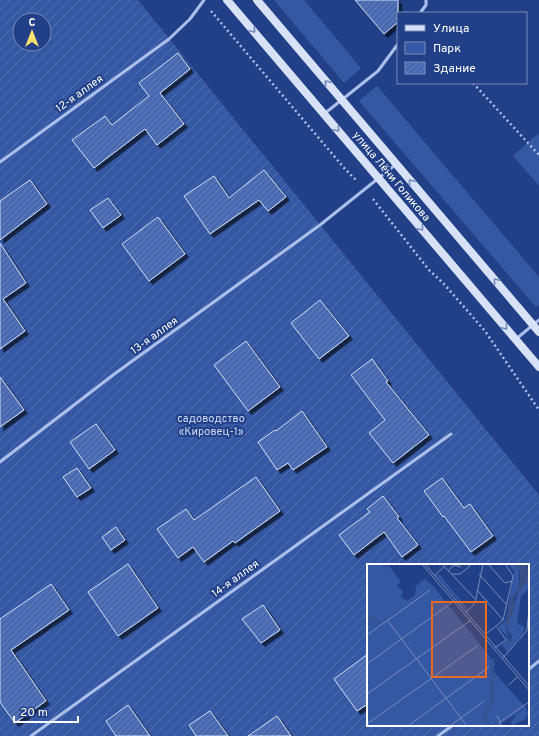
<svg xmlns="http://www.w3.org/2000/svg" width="539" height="736" viewBox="0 0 539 736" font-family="Overpass,sans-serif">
	<defs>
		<pattern id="garden-furrows" width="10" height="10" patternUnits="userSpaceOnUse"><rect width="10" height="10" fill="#3558a5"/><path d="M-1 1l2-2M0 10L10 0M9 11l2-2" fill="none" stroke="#5371b2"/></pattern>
		<pattern id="building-hatch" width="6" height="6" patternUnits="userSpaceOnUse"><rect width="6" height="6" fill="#4969b0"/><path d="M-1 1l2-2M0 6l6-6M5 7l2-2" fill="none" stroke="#6480bc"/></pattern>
		<filter id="shadow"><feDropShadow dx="3.5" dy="3.5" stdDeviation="0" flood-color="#0009"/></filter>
	</defs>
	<rect width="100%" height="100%" fill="#214088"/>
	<path fill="#3558a5" d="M274,0H304L361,68L344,83Z
		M377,86L539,277V305L536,307L359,101Z
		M537,134L539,136V186L513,156Z"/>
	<path fill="url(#garden-furrows)" fill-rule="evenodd" d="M0,0H138L539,495V736H0ZM20,20H44V44H20ZM368,565H528V725H368Z"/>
	<path fill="url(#building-hatch)" stroke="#d0ddf8" filter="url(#shadow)" d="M355,0H398V22L384,34Z
		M178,53L190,69L160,93L184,124L157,145L145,129L94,168L72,140L105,116L112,125L149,96L139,83Z
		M264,170L286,197L268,211L259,200L210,234L184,196L214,176L229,198Z
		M30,180L47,204L0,240V201Z
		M108,198L121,215L103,228L90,210Z
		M158,217L185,254L149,281L122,244Z
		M0,243L26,283L3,299L25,331L0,349Z
		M320,300L349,336L319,359L291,323Z
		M246,341L280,387L248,411L214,365Z
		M372,359L388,381L386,382L429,435L393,463L369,433L385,420L351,375Z
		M0,377L24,410L0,427Z
		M302,411L327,447L293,470L288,463L277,470L258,442L275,430L276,431Z
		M96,424L115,450L89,469L70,442Z
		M77,468L91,488L77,497L63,477Z
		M256,477L280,511L235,543L233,541L204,562L193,547L178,558L157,529L186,509L194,520Z
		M442,478L464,508L470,504L493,536L471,552L444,516L443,517L424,491Z
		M383,496L399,517L397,518L418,545L402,557L384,532L354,555L339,535L370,512L367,509Z
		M116,527L125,540L111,550L102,537Z
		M128,564L158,608L118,636L88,592Z
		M51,584L69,610L11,650L46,701L15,723L0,702V619Z
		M263,605L280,630L261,643L242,619Z
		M368,654V704L357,711L334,679Z
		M128,705L150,736H116L106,721Z
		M210,711L228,736H196L189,725Z
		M277,716L291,736H248Z"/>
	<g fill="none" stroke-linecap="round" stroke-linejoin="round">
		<path stroke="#acbfea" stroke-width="2.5" stroke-dasharray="2 3" stroke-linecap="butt" d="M211,11L345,169L356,180
			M473,83L539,155
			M373,199L429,270L444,284L485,331L539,410"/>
		<path stroke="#acbfea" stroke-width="3" d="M420,13L426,5V0
			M324,114L378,71L398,44
			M0,162L169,39L190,19L204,0
			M516,339L539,320
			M0,462L113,375L320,225L395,165
			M528,670L539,661
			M31,736L451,434
			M438,736L453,725"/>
		<path stroke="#d7e1f8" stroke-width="8" d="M227,0L539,367
			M257,0L539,332"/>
	</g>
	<defs><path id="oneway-chevron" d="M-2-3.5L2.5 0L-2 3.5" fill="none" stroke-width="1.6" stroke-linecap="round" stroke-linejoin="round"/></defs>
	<g stroke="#7388ba">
		<use href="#oneway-chevron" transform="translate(253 30) rotate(50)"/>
		<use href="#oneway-chevron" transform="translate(327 83) rotate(-130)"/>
		<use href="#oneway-chevron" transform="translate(337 129) rotate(50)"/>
		<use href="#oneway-chevron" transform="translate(411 182) rotate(-130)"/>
		<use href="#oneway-chevron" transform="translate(421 228) rotate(50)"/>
		<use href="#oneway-chevron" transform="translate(496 281) rotate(-130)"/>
		<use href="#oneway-chevron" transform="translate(505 327) rotate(50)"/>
	</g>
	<g text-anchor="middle" stroke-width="4" stroke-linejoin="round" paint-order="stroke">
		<g font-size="11" fill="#fff" stroke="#214088">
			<text transform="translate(79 93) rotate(-36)" y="4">12-я аллея</text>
			<text transform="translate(392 176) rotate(50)" y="4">улица Лёни Голикова</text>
			<text transform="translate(154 335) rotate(-36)" y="4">13-я аллея</text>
			<text transform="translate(235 578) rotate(-36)" y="4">14-я аллея</text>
		</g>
		<g font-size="11" fill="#d0ddf8" stroke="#214088">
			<text x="211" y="422">садоводство<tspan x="211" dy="13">«Кировец-1»</tspan></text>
		</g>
	</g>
	<g transform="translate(367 564)">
		<rect width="162" height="162" fill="#214088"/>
		<path d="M0,0L22,2L34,18L30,21L36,28L34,33L40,37L48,31L49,22L58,15L66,22L0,68ZM141,0H147L152,6V23L162,10V24L154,32L150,60L156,62L158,66H156V69L140,88L135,81L139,77L140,72L131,63L139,56L147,7ZM152,26L140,63L145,72V77L142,78L138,60L144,34ZM72,10L101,45L100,47L70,12Z" fill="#3558a5" fill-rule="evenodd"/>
		<path d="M159,144L161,150L158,155L145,162L144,158L150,150Z" fill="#3558a5"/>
		<path d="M66,22L128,99L126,107L159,144L130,162H0V68Z" fill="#3558a5"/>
		<path d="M147,0H159L162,10L158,21L147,34V46L140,63L145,77L140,85L143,74L138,60L144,34L152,24L153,15V7Z" fill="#395086"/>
		<path fill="none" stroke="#395086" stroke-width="2" d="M2,53L13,59M124,162L117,154L126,133L123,123L127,115L124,102L127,94"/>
		<path fill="none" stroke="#7a8cb8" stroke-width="1" d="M55,0L162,126M58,0L162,122M75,0L108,35M121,0L138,19L145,17L146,12L138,0M81,7L87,1L94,3M85,10H93L103,2L102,0M112,10L139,40M67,12L77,3M110,26L136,56M99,49L108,39L116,0M21,57L100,162M160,65L162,46M0,71L63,26M118,71L136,56L145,17M128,84L139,76L130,63M136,94L162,64M0,100L87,37M142,121L151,112M0,130L104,56M133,158L162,138M0,160L110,82M41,162L122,103M83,162L117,137M130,162L134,160L130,152"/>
		<path fill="#ea6a24" fill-opacity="0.15" stroke="#ea6a24" stroke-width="2" d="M65,38H119V113H65Z"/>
		<rect width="162" height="162" fill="none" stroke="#fff" stroke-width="2"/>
	</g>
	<rect x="397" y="12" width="130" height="72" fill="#214088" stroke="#7a8cb8"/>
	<rect x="405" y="25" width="20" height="6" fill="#d7e1f8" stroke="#7a8cb8"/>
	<text x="433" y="32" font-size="12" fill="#ffffff">Улица</text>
	<rect x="405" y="42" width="20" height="12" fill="#3558a5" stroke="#7a8cb8"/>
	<text x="433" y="52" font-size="12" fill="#ffffff">Парк</text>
	<rect x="405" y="62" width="20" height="12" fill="url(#building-hatch)" stroke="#7a8cb8"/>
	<text x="433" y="72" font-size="12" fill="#ffffff">Здание</text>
	<g transform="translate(32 32)"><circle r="19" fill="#214088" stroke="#7a8cb8"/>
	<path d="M0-3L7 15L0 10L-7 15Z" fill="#f7e26d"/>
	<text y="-6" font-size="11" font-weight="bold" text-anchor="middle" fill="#ffffff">С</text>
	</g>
	<path d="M14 716v6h64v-6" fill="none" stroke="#ffffff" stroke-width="2"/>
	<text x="20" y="716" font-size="12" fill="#ffffff" stroke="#214088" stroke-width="3" paint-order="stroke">20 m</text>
</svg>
